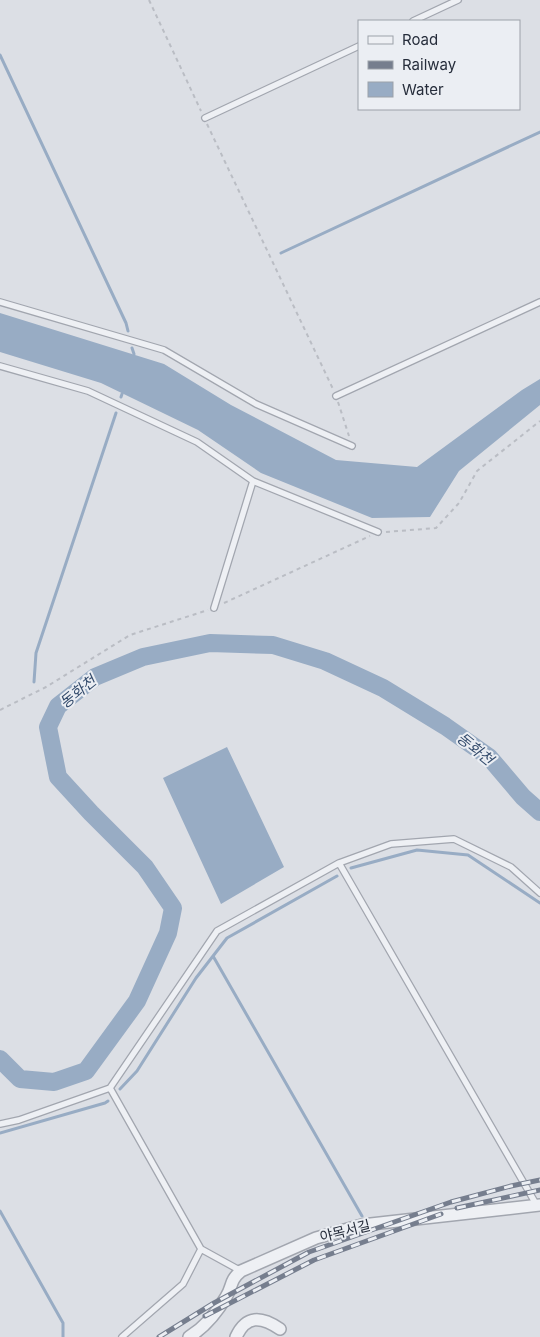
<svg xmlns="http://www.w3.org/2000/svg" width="540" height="1337" viewBox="0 0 540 1337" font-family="Inter,'Noto Sans KR',sans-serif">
	<rect width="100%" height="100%" fill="#dcdfe5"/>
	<path fill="#98acc4" d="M0,313L164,364L231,405L336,460L417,467L522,390L540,379V405L459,471L430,517L372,518L261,473L198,430L101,383L0,352Z
		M227,747L284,867L221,904L163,778Z"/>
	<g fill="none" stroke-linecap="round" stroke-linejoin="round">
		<path stroke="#98acc4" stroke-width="3" d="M0,55L126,323L128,331
			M281,253L540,132
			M132,348L134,354
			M121,397L122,394
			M34,682L36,653L116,413
			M351,868L417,850L468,855L540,903
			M213,956L362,1216
			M120,1089L137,1071L196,978L227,938L337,876
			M0,1133L105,1103L108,1101
			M0,1211L63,1323V1337"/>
		<path stroke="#98acc4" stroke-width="18" d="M0,1059L20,1079L54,1082L86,1071L137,1001L168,933L173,908L145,867L91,813L58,777L48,727L58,706L95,677L143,657L210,643L273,645L325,661L383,688L445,726L489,757L523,797L540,812"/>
		<defs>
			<path id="lane" d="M413,21L458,0
				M205,118L359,46
				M0,302L164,350L256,404L352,446
				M0,366L88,391L197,442L253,481L378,532
				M336,396L540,302
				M214,608L253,481
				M339,863L536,1204
				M110,1088L201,1249L241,1271
				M0,1124L19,1120L110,1088L217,931L339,863L391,844L454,839L511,867L540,893
				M122,1337L183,1284L201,1249"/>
			<path id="street" d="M189,1337C205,1327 216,1314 226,1297C233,1286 229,1281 241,1271L316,1238L362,1225L540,1205
				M236,1337C246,1315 261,1316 280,1329"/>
		</defs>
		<use href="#lane" stroke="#a2a6af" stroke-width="8"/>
		<use href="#street" stroke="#a2a6af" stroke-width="14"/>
		<path stroke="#babdc4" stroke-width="2" stroke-dasharray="4 4" stroke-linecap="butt" d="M149,0L201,111
			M207,124L333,389
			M338,402L349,436
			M386,532L436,528L459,503L477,471L540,421
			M224,603L370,536
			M0,710L46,687L130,635L208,610"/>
		<use href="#lane" stroke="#eef0f4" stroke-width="5.5"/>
		<use href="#street" stroke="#eef0f4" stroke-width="11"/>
		<defs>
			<path id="rail" d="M457,1208L540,1190
				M205,1316L314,1260L441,1214
				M159,1337L214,1303L309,1252L451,1202L511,1186L540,1180"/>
		</defs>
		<use href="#rail" stroke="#767e8e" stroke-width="5"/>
		<use href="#rail" stroke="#ebeef3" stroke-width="3" stroke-dasharray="9" stroke-linecap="butt"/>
	</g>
	<g text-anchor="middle" stroke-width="4" stroke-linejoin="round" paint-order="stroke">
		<g font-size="14" fill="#262d3b" stroke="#ebeef3">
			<text transform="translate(345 1231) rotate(-14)" y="5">야목서길</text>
		</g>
		<g font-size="15" font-style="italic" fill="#334b6c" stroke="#ebeef3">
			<text transform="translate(78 692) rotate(-39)" y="5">동화천</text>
			<text transform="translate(475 749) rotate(39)" y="5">동화천</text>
		</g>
	</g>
	<rect x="358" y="20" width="162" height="90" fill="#ebeef3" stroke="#9ca1a9"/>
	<rect x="368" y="36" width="25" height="8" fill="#eef0f4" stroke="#9ca1a9"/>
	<text x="402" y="45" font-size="15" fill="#262d3b">Road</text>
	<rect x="368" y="61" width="25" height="8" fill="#767e8e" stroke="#9ca1a9"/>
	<text x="402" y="70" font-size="15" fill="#262d3b">Railway</text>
	<rect x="368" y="82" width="25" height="15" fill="#98acc4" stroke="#9ca1a9"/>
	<text x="402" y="95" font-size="15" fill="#262d3b">Water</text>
</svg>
